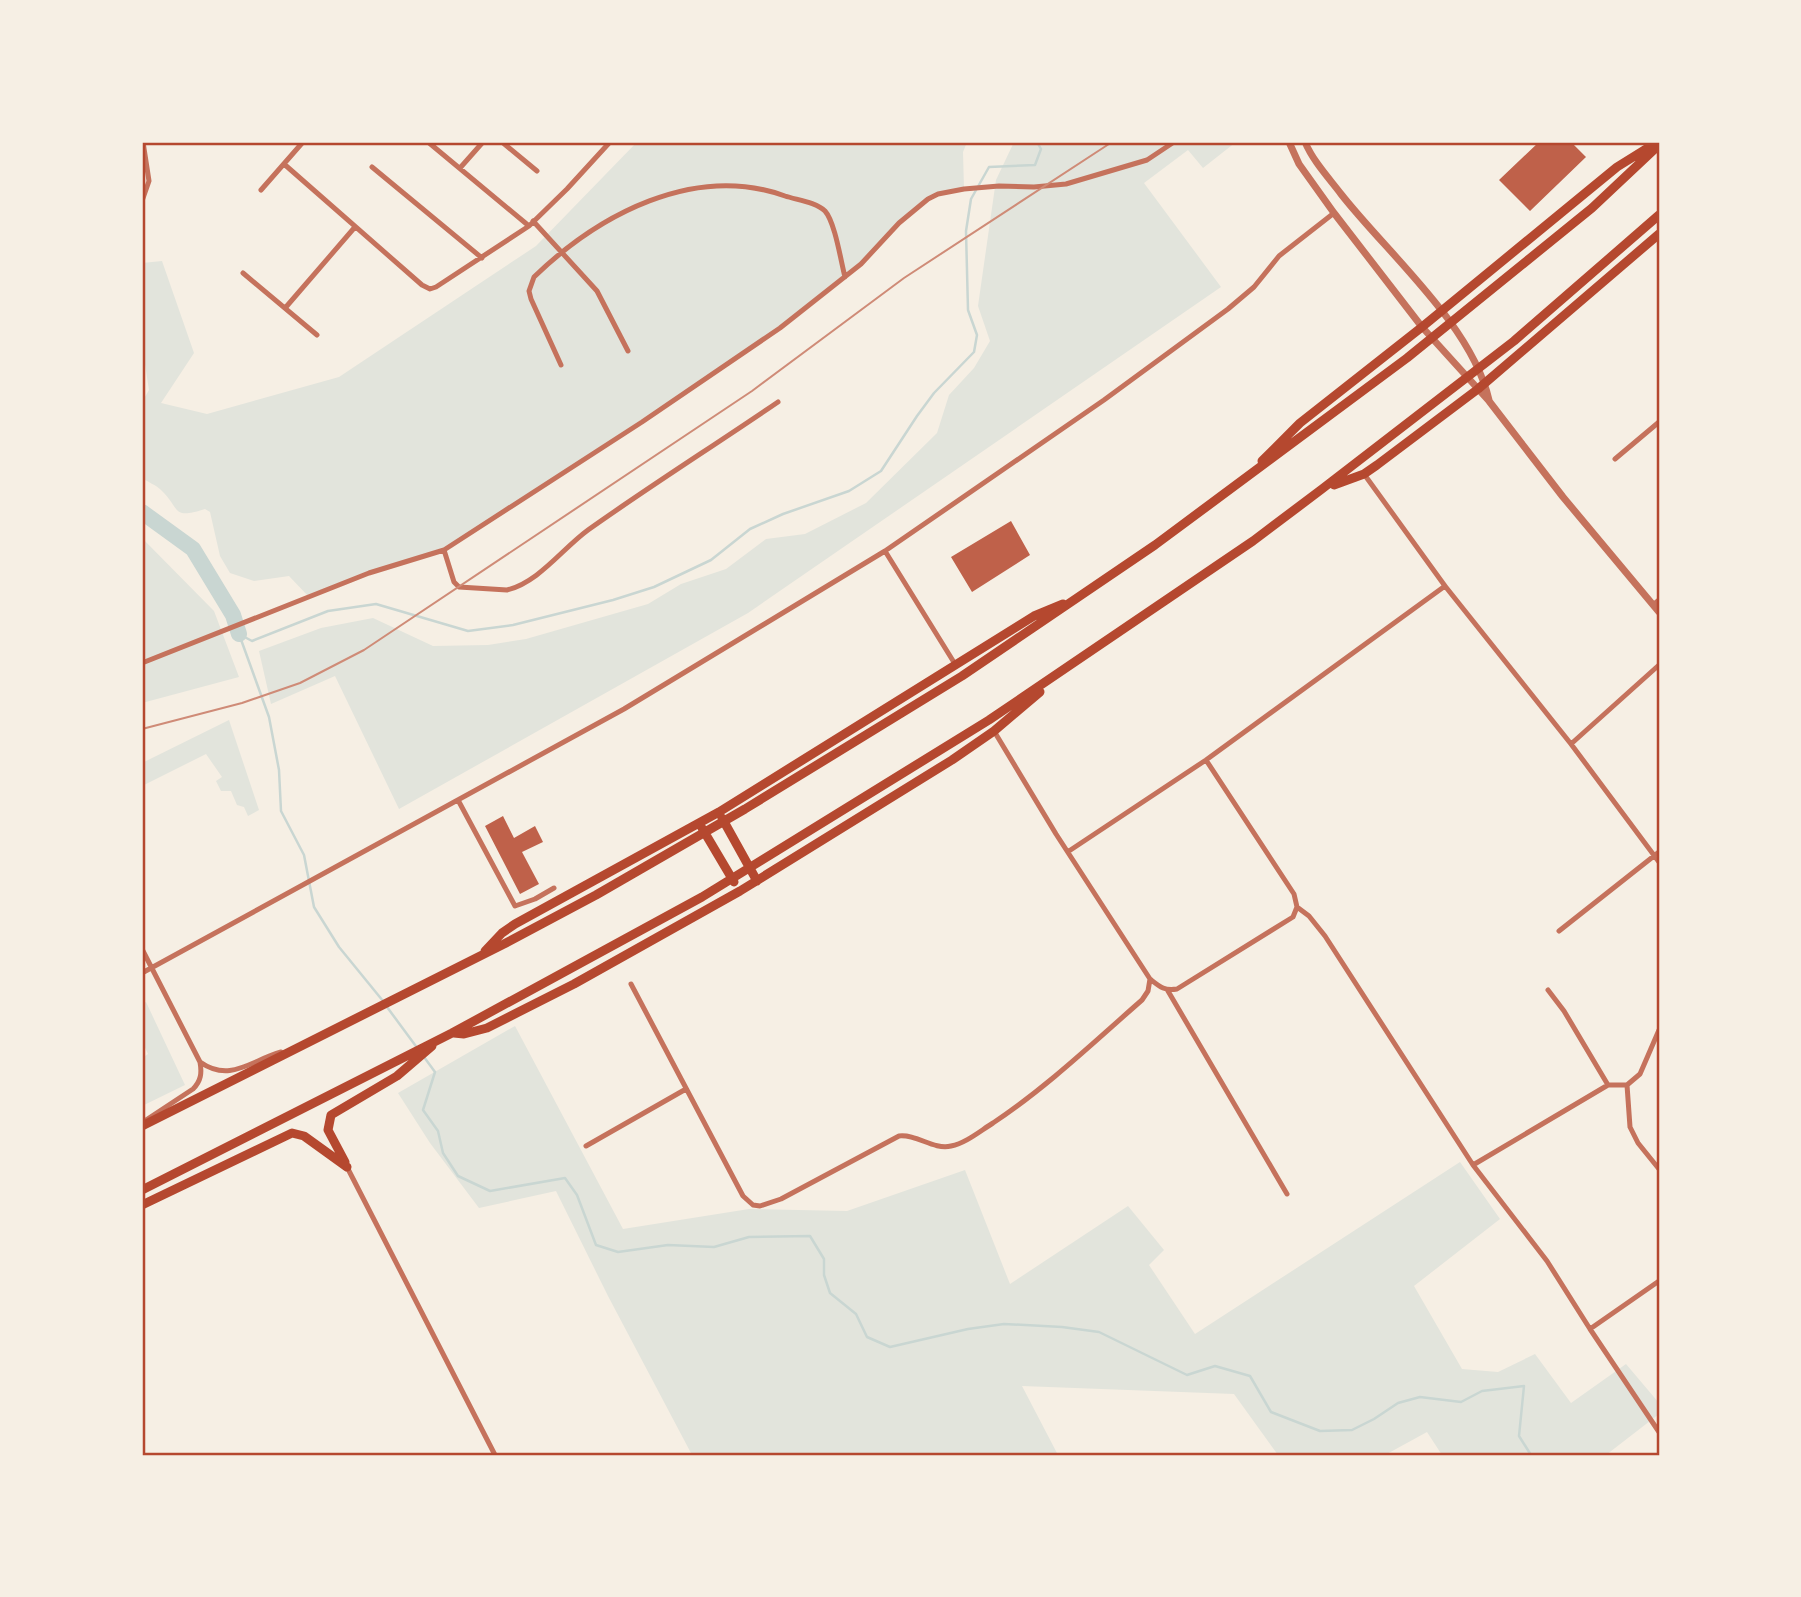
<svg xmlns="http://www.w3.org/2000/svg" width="1801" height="1597" viewBox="0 0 1801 1597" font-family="'Asap Condensed',sans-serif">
	<rect width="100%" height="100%" fill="#f6efe4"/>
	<path fill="#e2e4dc" d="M637,142H967L963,152L964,189L949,191L919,205L871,254L780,328L444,550L394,565L309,597L289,576L254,581L230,573L220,556L210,512L205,509C171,520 181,509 161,490C156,485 148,482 142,478V402L149,390L142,345V263L162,261L194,353L161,403L207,414L339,377L536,246Z
		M1014,142H1236L1203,168L1188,150L1144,183L1221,287L748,613L399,809L335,676L271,704L259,651L321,628L373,618L433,646L488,645L526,639L648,604L681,584L726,569L766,539L805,534L866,503L937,433L949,395L974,368L990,341L978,306L996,180Z
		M142,538L214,611L239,677L142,703Z
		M229,720L259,810L248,816L244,807L237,805L231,791H221L216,781L222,777L206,754L142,786V763Z
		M146,1002L185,1085L142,1106V1058L148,1054L142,1041V1004Z
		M515,1026L623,1229L749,1209L847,1211L965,1170L1010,1284L1128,1206L1164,1250L1149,1265L1195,1334L1460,1162L1500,1219L1414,1286L1462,1369L1498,1372L1535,1354L1571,1403L1626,1364L1659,1403V1414L1606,1455H1442L1427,1432L1385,1455H1278L1234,1394L1022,1386L1058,1455H692L608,1296L556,1191L479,1208L430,1143L398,1093Z"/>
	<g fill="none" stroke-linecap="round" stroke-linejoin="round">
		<path stroke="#c9d6d2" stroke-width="2.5" d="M239,634L269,717L279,770L281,811L304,855L314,907L339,947L383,1001
			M239,634L252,641L328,611L376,604L468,631L513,625L613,600L654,587L711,560L750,529L783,514L849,491L881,471L917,416L934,393L974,352L977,335L968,310L966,231L971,199L989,167L1035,165L1041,149L1037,142
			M387,1007L418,1049
			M424,1057L435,1072L423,1110L438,1131L443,1153L458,1176L490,1191L565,1178L577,1195L596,1245L618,1252L668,1245L714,1247L749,1237L810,1236L824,1259V1275L830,1293L856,1314L867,1337L890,1347L968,1329L1004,1324L1062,1327L1099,1332L1187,1375L1215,1366L1250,1376L1271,1412L1320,1431L1352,1430L1374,1419L1398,1403L1420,1397L1461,1402L1482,1391L1524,1386L1519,1436L1531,1455"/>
		<path stroke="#c9d6d2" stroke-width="16" d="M142,512L193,549L233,615L239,634"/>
	</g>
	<path fill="#bf614a" d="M1539,142H1571L1586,157L1530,211L1499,180Z
		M1011,521L1030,555L972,592L951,557Z
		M503,816L514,838L535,826L543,842L522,852L539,884L520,894L485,826Z"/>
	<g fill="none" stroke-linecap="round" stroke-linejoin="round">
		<path stroke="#c5725c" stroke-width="5" d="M428,142L529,226
			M502,142L537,171
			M284,164L422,285L430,289L436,287L529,226L567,189L610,142
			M372,167L482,258
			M460,168L483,142
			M261,190L303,142
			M142,201L149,181L143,142
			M533,221L597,291L628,351
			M243,273L317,335
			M286,307L355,227
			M561,365L531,299L529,291L534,277C598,215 694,163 785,196C797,200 816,202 825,211C835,222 841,262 845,277
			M1615,459L1659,422
			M444,550L454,582L459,587L507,590C539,582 562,549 588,530C650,486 715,445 778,402
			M885,551L955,664
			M1445,586L1571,744
			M1653,605L1659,600
			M142,663L369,573L444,550L642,422L780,328L861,264L899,223L928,199L938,194L964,189L999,186L1034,187L1066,184L1147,160L1174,142
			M1659,665L1571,744L1659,862
			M994,731L1056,834L1150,979C1160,987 1164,991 1177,989L1293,917L1297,907L1294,894L1206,760
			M458,800L515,906L535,899L554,888
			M1069,851L1206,760L1445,586L1364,474
			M1297,907L1309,916L1325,936L1473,1165L1547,1261L1590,1329
			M1559,931L1659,852
			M142,949L200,1062C202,1073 201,1081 193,1089L143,1122
			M142,973L624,709L885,551L1104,400L1228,309L1254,287L1279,256L1334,213
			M631,984L743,1196L753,1205L760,1206L781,1199L899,1136C917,1134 933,1150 951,1146C966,1143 980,1131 993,1123C1047,1087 1094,1042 1142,1000L1148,991L1150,979
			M1548,990L1564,1011L1608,1085
			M1168,991L1287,1194
			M200,1062C230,1083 250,1061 281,1052
			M1627,1085L1630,1127L1638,1143L1659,1169
			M586,1146L686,1089
			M1473,1165L1608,1085H1627L1640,1074L1659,1030
			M347,1167L495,1455
			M1659,1281L1590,1329L1659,1432"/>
		<path stroke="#c5725c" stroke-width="7" d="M1289,142L1299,164L1334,213L1422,327L1489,401L1563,497L1659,612
			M1305,142C1313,161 1328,177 1341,194C1388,254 1472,325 1489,400"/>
		<path stroke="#b5482f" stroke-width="9" d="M1262,461L1300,423L1422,327L1617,167L1654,144
			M1334,485L1364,474L1377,465L1478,389L1659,234
			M722,818L757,881
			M702,828L734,882
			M485,951L502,933L515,924L719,812L1034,616L1063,604
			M454,1033L464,1034L487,1028L574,984L740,891L952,760L994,731L1040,692
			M142,1126L504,944L596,895L745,809L962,676L1155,545L1407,358L1592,208L1659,145
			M345,1162L328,1130L331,1115L397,1076L432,1046
			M142,1190L452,1033L702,897L989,720L1253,541L1322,489L1514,341L1659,215
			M142,1205L292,1133L304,1136L347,1167"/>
		<path stroke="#cf8b77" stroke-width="2" d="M142,729L242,703L300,683L364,650L752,391L904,278L1112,142"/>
	</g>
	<rect width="1801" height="1597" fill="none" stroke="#f6efe4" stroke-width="287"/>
	<rect x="144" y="144" width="1514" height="1310" fill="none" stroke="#b5482f" stroke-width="2.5"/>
</svg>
